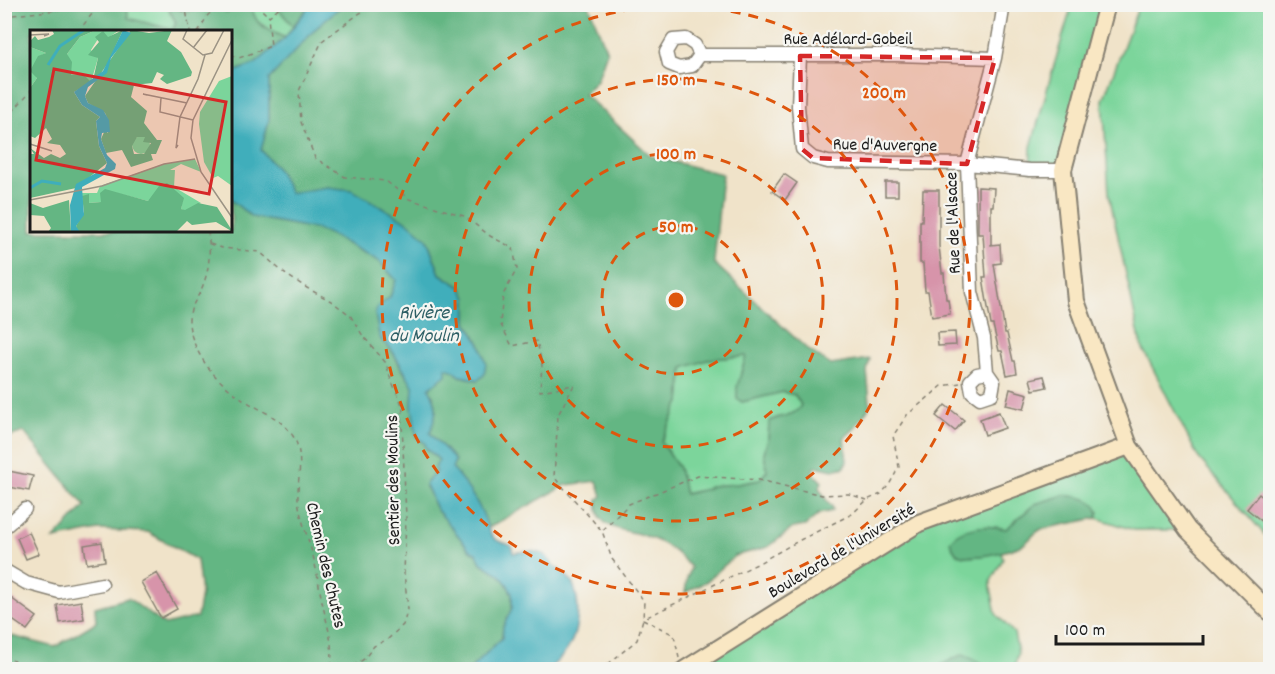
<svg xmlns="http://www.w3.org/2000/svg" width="1275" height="674" viewBox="0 0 1275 674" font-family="Dekko,sans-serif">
	<rect width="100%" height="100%" fill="#f6f6f2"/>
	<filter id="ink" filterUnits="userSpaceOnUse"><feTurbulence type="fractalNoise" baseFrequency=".0167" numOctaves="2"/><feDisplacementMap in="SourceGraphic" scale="12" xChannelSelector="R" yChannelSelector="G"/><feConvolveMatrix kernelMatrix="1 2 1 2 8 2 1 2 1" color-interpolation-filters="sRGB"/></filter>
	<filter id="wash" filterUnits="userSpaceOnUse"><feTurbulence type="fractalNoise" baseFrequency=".008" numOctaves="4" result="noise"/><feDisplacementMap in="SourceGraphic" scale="24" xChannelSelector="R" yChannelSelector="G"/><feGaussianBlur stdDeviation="1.35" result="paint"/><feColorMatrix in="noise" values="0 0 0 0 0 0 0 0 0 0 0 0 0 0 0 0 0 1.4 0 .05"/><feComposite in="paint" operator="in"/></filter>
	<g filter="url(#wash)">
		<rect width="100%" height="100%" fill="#f0e3c9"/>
		<path fill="#7bd59b" stroke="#4c785c" stroke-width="1.5" d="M127,5H207L186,12H170L176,22L173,30L128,18Z
			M222,5H275L293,26L285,38C268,29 253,18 236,9L225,13Z
			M1072,5H1107L1063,170H1030L1031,147L1050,79Z
			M1139,5H1270V541L1198,457L1141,345L1109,194L1103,100Z
			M747,356L741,372L742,402L783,392L795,395L801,405C795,418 779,414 769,422L768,440L764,453L767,471L759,480L738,484L711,486L707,489L684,494L679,468L661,442L680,402L683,368L710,359Z
			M1129,446L1188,530H1134L1097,518L1099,512L1035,504L1006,529L970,557L1001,552L1003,559L991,581V588L996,614L1014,633L1018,653L1014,669H982V664L963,655L933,669L684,670L919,523Z"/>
		<path fill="#64b683" stroke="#406950" stroke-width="1.5" fill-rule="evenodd" d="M5,5H127L128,18L173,30L176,22L170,12L168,5L186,12L207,5H222L226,13L236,9L251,6C257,28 265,28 285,38L255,64L231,73V32H32V231H231V200L252,217L316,229L329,234L379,261L396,280L390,297L382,341L391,349L400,366L413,386L412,406L420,440L425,443L426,448L439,460L436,471L425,486C432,493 431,502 437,510C440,515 444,516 447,522L470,550L477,554L481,563L499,574L507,584L512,594V608L503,627L502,638L470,669L5,670L4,634L55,647L96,622L95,607L128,598L165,625L197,617L201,594L197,560L148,532L99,530L54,539L85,506L24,432L5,438Z
			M275,5V4L310,5L293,26Z
			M342,5H589L607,52L597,80L584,94L651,156L722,174L714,263L807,349L831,365L870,359L867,371L870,403L868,409L853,430L844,438L847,461L845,467L833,470L820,467H814L813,473L822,482L819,488L827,501L832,506L833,511L819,514L805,526L793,528L768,547L735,556L707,581L685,593L687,579L691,567C684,561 677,552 670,548C661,542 649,537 639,534C618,529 594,528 598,499L602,496L597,481L566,485L488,528C479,506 468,486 452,468L455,461C448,450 438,443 430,433C436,414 440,406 429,388L440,380L446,367L454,371L460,376L477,380L480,344L467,322V298L461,287L440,274L427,239L327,187L290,194L279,171L261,150L269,121V79L321,23ZM746,356L737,387V399L742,402L783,392L795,395L801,405C795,418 779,414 769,422L768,440L764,453L767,471L759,480L738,484L711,486L707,489L685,494L679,468L661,442L680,402L683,368L710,359Z
			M1064,495C1079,497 1103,499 1097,518L1042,529C1034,532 1031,539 1024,544C1011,551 972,561 958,554C954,551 952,547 950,542C959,526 990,524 1006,529L1035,504Z
			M963,654L983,664L982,669H933Z"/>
		<path fill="#3faebb" stroke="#2e656c" stroke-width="1.5" d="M310,5H343L321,23L269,79V121L261,150L279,171L290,193L327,187L352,190L408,222L427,239L440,274L461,287L467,298V322L480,344L486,363L484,375L478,380L460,376L454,371L446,368V375L429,388C440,408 436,413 430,433C438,443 448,450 455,461L452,468C464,482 474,496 482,512C486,520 488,532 494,538C499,543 506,542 512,546L513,553C523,551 536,550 545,555C549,558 551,563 554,566C562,571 573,580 575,590C580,606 578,630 570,645C566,654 557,662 549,669H470L502,638L503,627L512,608V594L507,584L499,574L481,563L477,554L470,550L447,522C444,516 440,515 437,510C431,502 432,493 425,485L436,471L435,468L439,460L426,448L425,443L420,440L416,434L412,406L413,386L391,349L382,341L379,336L375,314L377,308L390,297L396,280L379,261L329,234L316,229L252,217L231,200V73L255,64L285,38Z"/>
		<g id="blocks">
			<path fill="#d794aa" d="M784,174L797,183L785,200L772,191Z
				M885,182H898V196H885Z
				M978,187L994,188L993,206H991V245L1000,244L1001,263L994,264L1005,333H1007L1013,361H1015L1017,373L1007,375L1002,351H999L993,325H991L986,296L983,277H986L983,234H978Z
				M923,190H939V246L942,273H944L946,299H948L950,314L932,317L928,291H925L923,263H920V221H922Z
				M955,332L956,345L938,346L937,333Z
				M1044,376L1047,387L1033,390L1030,379Z
				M1010,389L1028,394L1024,409L1006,405Z
				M945,405L964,420L955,431L936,416Z
				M999,412L1005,428L985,435L980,419Z
				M4,470L33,476L29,491L4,486Z
				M1259,494L1270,503V528L1247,509Z
				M29,532L39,554L26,559L17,538Z
				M102,542L105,561L87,564L84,545Z
				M157,573L177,609L161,618L141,582Z
				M4,593L37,617L27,630L4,614Z
				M81,601L84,619L60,623L57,605Z"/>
		</g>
	</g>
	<g filter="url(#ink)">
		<use href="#blocks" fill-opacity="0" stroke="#868072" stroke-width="1.5"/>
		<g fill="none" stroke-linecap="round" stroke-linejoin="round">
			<defs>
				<path id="minor" d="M686,39L695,45L700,55L692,66L679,68L669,64L666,52L673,40Z
					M700,55H896L995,58
					M800,56L798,106L802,149L813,158L828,162L967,164L1030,170H1063
					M987,372L977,374L970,381L972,392L980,398L992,394L994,382L987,372L984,338L972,292L967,164L995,58L1004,4
					M4,528L25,509
					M4,570L26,583L59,592L102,584"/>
				<path id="secondary" d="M1107,4L1063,170L1076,301L1129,446L1188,530L1270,612
					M684,670L919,523L1129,446"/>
			</defs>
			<use href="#minor" stroke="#868072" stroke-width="15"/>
			<use href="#secondary" stroke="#868072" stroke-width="20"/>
			<path stroke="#868072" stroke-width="1.5" stroke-dasharray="4.5 4.5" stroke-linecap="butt" d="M155,4L168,5L186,12
				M185,4L190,32
				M256,4L268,16
				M378,4L360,13L322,41L299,91L301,122L315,158L345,177L386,181L409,199L464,216L490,236L513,248L517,269L503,295L500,323L512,346L537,341L542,365L540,391L574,385L558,415L554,477L602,531L612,559L644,601L643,619L637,640L601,670
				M4,16L58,10L136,4
				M78,32L96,9
				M198,32L208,15L222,4
				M231,55L239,58L271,46L268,17L283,4
				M4,92L14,110L32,89
				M208,231C210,246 210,262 206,276C199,304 181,308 193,340C204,370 227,390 254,406C269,414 283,421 293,436C305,455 297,478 298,499C300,517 307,535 312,552C317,570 319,588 323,606C328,628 334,646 331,669
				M210,244L222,248L260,252L285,274L307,288L331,301L350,315L363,336L386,363L390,377L403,407L402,422L406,518L404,573L408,609L403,625L388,639L374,646L364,659L350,668H331L329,670
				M603,530L629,504L698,476L759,480L822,495L849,494L867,500
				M4,655L28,670
				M679,658L674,635L643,619L757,564L800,540L852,514L867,500L881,494L889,485L899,467L893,436L907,415L942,386L960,383"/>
			<use href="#minor" stroke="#fff" stroke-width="12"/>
			<use href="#secondary" stroke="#f9e7c3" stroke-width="16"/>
		</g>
	</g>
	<path fill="#d62828" fill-opacity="0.2" stroke="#d62828" stroke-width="4.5" stroke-dasharray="12 8" stroke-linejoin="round" d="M800,56L995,58L967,164L813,158L802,149Z"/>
	<g fill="none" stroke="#de560d" stroke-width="3" stroke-dasharray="10 8">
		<circle cx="676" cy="300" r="74"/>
		<circle cx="676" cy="300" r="147"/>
		<circle cx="676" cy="300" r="221"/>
		<circle cx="676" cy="300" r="294"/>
	</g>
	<g text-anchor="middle" stroke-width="4.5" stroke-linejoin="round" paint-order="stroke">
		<g font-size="18" fill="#1c1c1c" stroke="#f6f6f2">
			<text x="848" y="44">Rue Adélard-Gobeil</text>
			<text transform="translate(885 144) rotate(1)" y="6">Rue d'Auvergne</text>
			<text transform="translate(952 223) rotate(-92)" y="6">Rue de l'Alsace</text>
			<text transform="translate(392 480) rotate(-91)" y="6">Sentier des Moulins</text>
			<text transform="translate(841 550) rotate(-31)" y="6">Boulevard de l'Université</text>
			<text transform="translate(327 565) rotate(77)" y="6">Chemin des Chutes</text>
		</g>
		<g font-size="20" font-style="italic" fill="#2c5e64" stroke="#f6f6f2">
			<text x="424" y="318">Rivière<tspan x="424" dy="23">du Moulin</tspan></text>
		</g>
	</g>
	<g transform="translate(30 30)">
		<rect width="202" height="202" fill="#f0e3c9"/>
		<path d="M66,0L88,1L78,8L73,6V1L61,20L68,28L61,52L41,45L37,24L50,7ZM0,17L16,23L8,27L3,40L7,48L0,58ZM202,46V156L188,146L183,148L174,132L169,94L170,82L189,51ZM102 115a9 9 0 1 1 18 0a9 9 0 1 1-18 0ZM165,129L171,142L151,134L140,140H145L144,157L171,173L155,181L151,179L153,168L138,158L118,171L83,162L71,172L59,173L51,167V163H67L70,156L134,134Z" fill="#7bd59b"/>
		<path d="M22,0H66L50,7L37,24L42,32L41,45H54L61,52L44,62L52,75L70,87L66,91L69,116L77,133L46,158L0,168V124H4L0,118L14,128L21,124L30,128L36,124L30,115L17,113L22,109L16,98L5,108L0,106V58L7,48L0,41L8,26L16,23L0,17V11L5,6L8,10L19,7L24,4ZM93,0L74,41L63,50L68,28L58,25L69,12L65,7L73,1L78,7ZM101,0L119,3L142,0L137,11L151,22L162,42L161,46L137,54L130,49L134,45L127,42L122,53L104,55L101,67L117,81L114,93L127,110H132L126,124H121L123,130L101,137L92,120L76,123L71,109L75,100L78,103L79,92L75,83L58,73L55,66ZM107,107H115L113,112L121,113L114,124H104L102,116ZM137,153L154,168L151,179L155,180L168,173L187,177L203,202L186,192L162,195L157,191L146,202L48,201L46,196L54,182L52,166L59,164V173L71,172L70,163L75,159L118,171L129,156ZM39,170L41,202H18L21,198L14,186L0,185V173L13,178Z" fill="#64b683" fill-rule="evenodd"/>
		<path d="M93,0L101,3L81,28L77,43L58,57L55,66L58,73L73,80L79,90L80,102L72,103L71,109L77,125L86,134L85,139L52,157L54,185L46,196L50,202H41L40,175L46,154L75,138L77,133L69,116L66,91L70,87L52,75L44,62L73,41Z" fill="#3faebb"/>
		<path fill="none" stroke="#3faebb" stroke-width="3" d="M18,35L30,16L54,0M0,158L12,151L31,154"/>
		<path fill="none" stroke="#9b9384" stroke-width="1.5" d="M157,0L153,9L173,25L182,23L194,0M0,5L19,4L14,6M203,8L163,90L161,108L171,142L203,189M163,18L177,0M117,65L113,64L157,73M131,68L130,82L163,90M0,114L22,121M148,115L146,118L150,87L168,49L175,25M0,170L72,156L134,134L165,129"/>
		<path fill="#d62828" fill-opacity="0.15" stroke="#d62828" stroke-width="3" d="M24,39L196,72L179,164L6,130Z"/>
		<rect width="202" height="202" fill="none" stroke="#1c1c1c" stroke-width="3"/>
	</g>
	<circle cx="676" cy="300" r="9" fill="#de560d" stroke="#f6f6f2" stroke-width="3"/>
	<g font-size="18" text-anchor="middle" font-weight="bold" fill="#de560d" stroke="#f6f6f2" stroke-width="4.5" stroke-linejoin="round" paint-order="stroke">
		<text x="676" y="85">150 m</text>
		<text x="884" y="98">200 m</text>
		<text x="676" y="159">100 m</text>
		<text x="676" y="232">50 m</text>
	</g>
	<rect width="1275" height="674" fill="none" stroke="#f6f6f2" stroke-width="24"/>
	<path d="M1056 635v9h147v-9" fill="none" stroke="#1c1c1c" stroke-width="3"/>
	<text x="1065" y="635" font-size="18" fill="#1c1c1c" stroke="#f6f6f2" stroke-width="4.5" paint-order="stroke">100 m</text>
</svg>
